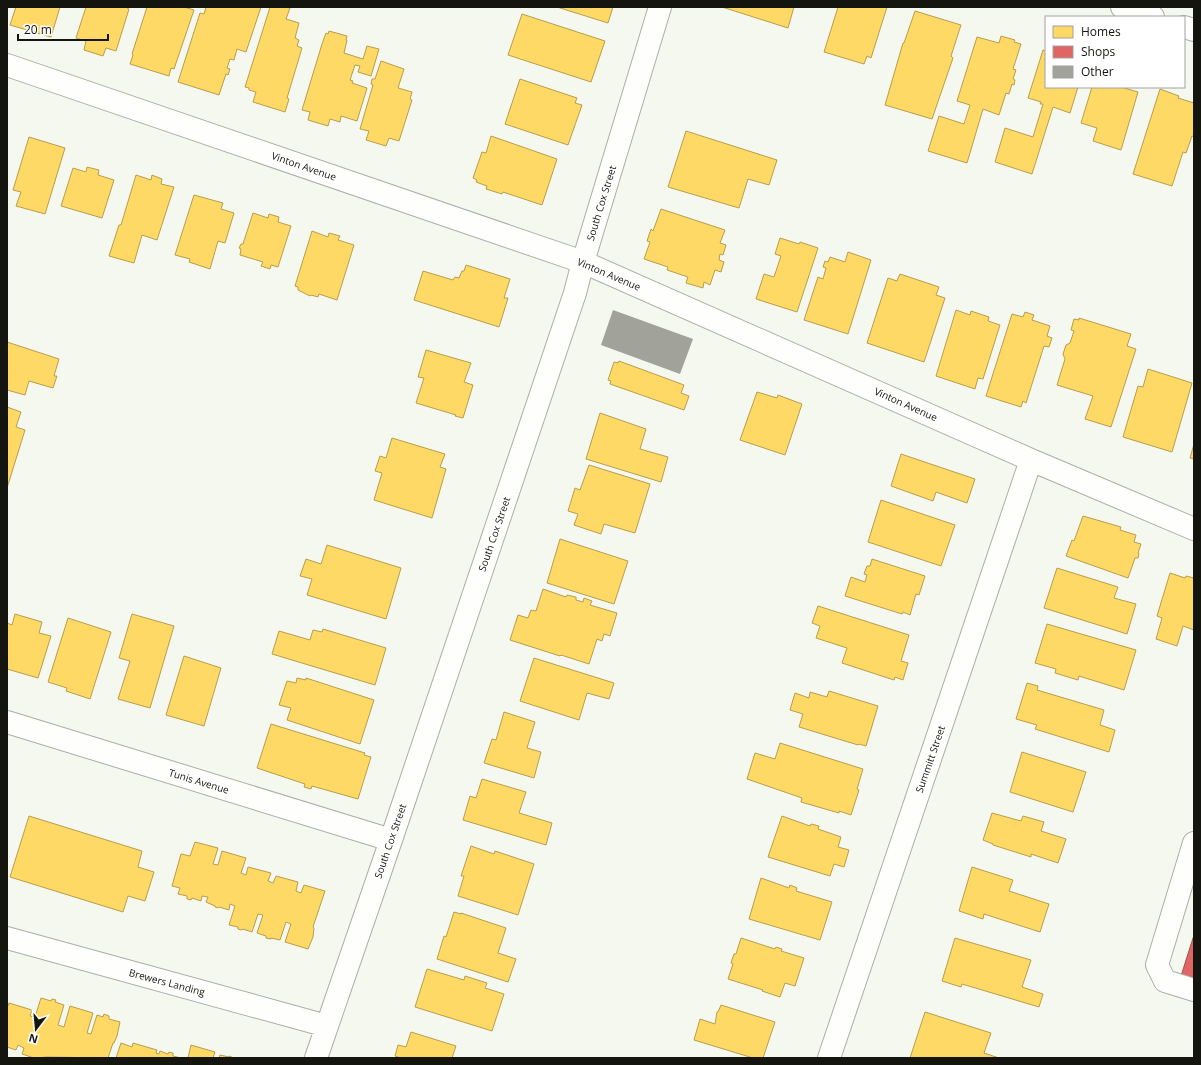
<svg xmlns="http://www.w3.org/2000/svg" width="1201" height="1065" viewBox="0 0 1201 1065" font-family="'Open Sans',sans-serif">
	<rect width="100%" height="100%" fill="#f5f8ee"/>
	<path fill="#ffd966" stroke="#b89e4c" d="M16,7H60L51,37L10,25Z
		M86,7H128L127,8L129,9L116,51L106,48L103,56L84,50L86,41L76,38Z
		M147,7H184L194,10L174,69L171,68L169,76L130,64L133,55L132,54Z
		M206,7H261L246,52L237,49L234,60L230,59L227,68L230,69L228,75L226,74L219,95L178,82L200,13L204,14Z
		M270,7H285L290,8L286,19L299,23L295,38L299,40L297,46L302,48L287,98L289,99L285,112L253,102L256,92L249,90V88L245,87Z
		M557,7H613L608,23Z
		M722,7H794L788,28Z
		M838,7H887L871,58L867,56L864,64L824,52Z
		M915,11L961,25L951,56L953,58L932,119L885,105L903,43H904Z
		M522,14L605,41L591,82L508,55Z
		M329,31L347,36L346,40H347L344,53L363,59L367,46L379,49L371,76L358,72L360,66L355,65L350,80L353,81L352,83L367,88L357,121L341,116L340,122L330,119L328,126L308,120L310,112L302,110L322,44L326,33L328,34Z
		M1001,36L1015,40L1014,42L1021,44L1013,69L1016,70L1013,79L1015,80L1014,85L1012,84L1009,94L1006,93L999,115L983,109L967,163L928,151L939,116L964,124L970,105L957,101L977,37L999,43Z
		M1043,50L1046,51V87H1078L1070,113L1053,107L1032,174L995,162L1005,128L1033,137L1043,104H1040L1041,102L1028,98Z
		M381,61L404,69L398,88L412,92L410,99L412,100L399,141L389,138L386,146L366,140L369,131L360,129L373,85L371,84L372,79H375Z
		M520,79L577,98L575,103L582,105L568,145L505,124Z
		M1092,87H1121L1138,92L1121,150L1093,141L1097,128L1081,123Z
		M1160,89L1179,96L1178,98L1194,103V137L1192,136L1186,153L1183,152L1172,186L1133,174Z
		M686,131L777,160L769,185L748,179L739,208L668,187Z
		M491,136L557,159L542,205L503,192L502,194L486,189L487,186L476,182L477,180L473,178L482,152L486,153Z
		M29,137L65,148L45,214L16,206L21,192L13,190Z
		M87,167L99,170L98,175L114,180L102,218L61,206L73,168L86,172Z
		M136,175L151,180L152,175L162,179L161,184L174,187L157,240L142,235L134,263L109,256L119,225H121Z
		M194,195L223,203L221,209L234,213L225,243L218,241L210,269L189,262L190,259L175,255Z
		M661,209L725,230L720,243L726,245L723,255L720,254L719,260L724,262L721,272L715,270L710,285L704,282L703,288L686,283L688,277L667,270L668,267L644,259L650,242L647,241L651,229L653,231Z
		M253,213L268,218L269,214L279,217L278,222L291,226L278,267L271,265L270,269L261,266L263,262L240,255L241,249L239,248L241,244H243Z
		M312,231L328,237L329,233L340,236L338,240L354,245L337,300L319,294L318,297L311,295L310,296L298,290V287L295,286Z
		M780,238L799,244L800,242L818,248L797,312L756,299L764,274L774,277L781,256L775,254Z
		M848,252L871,260L848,334L804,320L818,277L823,279L826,268L823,267L825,261L828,262L830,257L845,262Z
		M466,265L510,279L504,298H508L499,327L414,300L423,271L453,280L455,277L459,278L462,271H464Z
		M900,274L939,287L936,295L945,298L924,362L867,343L888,278L897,281Z
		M956,310L970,315L971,311L989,317L988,321L1000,325L983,379L978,378L975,389L936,376Z
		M1025,312L1034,315L1032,320L1050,326L1047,336L1052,338L1049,347L1044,346L1026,403L1023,401L1021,407L986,396L1012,314L1023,317Z
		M1079,318L1131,334L1127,346L1136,349L1111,427L1085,419L1093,396L1057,385L1065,359L1063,354L1066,345L1070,343L1074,331L1071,330L1074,319L1079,320Z
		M7,342L59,359L54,376H57L53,388L29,381L25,395L7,390Z
		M426,350L471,363L464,382L473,385L463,418L455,416L456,415L416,403L424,378L418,377Z
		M619,361L684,385L681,393L689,396L684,410L610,384L611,381L608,380L614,362L618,363Z
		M1148,369L1192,383L1172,452L1123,437L1138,386L1143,387Z
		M757,392L777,398L778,395L802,404L785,455L740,440Z
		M7,407L21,412L16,427L25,430L7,488Z
		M600,413L646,429L640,449L668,457L661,482L586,459Z
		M392,438L445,454L440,467L446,469L432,518L374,500L382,473L375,471L380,456L386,458Z
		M1194,444V459L1190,458Z
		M901,454L975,479L967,503L936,492L933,501L891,486Z
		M589,465L650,484L635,533L604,524L601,534L574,525L578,514L568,511L575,488L580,490Z
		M881,500L955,525L941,566L868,542Z
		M1083,516L1121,527L1120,530L1136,535L1134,542L1141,544L1138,553H1139L1138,558H1135L1128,578L1066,556L1072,540L1074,541Z
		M560,539L628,561L614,604L547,583Z
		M327,545L401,568L386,619L307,595L312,579L300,576L306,559L321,564Z
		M872,559L925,576L919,595L916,594L910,615L903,612L902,614L845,596L851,577L865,582L867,575L864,574L867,566H870Z
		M1057,568L1118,587L1114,598L1136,604L1127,634L1044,608Z
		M1170,573L1185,578L1186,576L1194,578V630L1183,626L1177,646L1156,639L1162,618L1157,616Z
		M543,589L566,597L567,595L576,597V600L583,602L584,598L592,601L590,605L617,613L610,636L604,634L602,641L597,639L589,664L561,655L560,656L510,640L518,615L528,618L531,610L536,611Z
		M818,606L909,635L901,661L908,663L903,680L895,677L894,680L842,663L847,648L816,638L820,626L812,623Z
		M15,614L42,622L39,633L51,636L38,678L7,669V623L12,625Z
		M132,614L174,626L150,708L118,699L130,661L119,658Z
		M68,618L111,632L90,699L66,691L67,688L48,682Z
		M1047,624L1136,650L1124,690L1079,676L1078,680L1055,673L1056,669L1035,663Z
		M323,629L386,648L375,685L272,654L279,631L310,640L313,630L322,632Z
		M184,656L221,668L204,726L166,715Z
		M534,658L614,683L609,699L587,693L579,720L520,701Z
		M297,678L306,680V678L374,700L360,744L287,720L291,708L279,705L287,681L296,683Z
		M1027,683L1038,686L1037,690L1104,710L1100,725L1115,730L1109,752L1035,729L1037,725L1016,719Z
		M829,691L878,706L866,746L859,744L858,745L799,727L803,714L790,710L795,693L809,698L810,692L827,697Z
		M504,712L535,722L527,748L541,752L534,778L484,763L492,739L496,740Z
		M271,724L365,753L364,755L371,757L358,799L312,786L311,789L304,787L305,784L257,768Z
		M780,743L863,769L857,789L859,790L851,815L839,811V813L801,802L802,798L747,779L755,753L775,759Z
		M1022,752L1086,772L1073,812L1010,792Z
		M482,779L526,792L519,813L552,823L546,845L463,820L470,796L476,798Z
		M992,813L1021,821L1023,816L1044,822L1041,831L1066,839L1058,863L1031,854V857L993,845V844L983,840Z
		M29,816L142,851L138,867L154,872L145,901L128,896L123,912L10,877Z
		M782,816L810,826L811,824L819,826L818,829L841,837L838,847L849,850L844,867L834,864L830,876L768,857Z
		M195,842L218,848L213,864L218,865L222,851L246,858L241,873L246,875L248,867L271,873L268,881L273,883L276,876L298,882L296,891L301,893L304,885L325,891L313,927L314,928L313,937L308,949L285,942L291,924L286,922L280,940L271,938V939L266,938V936L257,933L263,915L258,914L252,932L243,929L242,930L238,929V927L229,925L235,906L230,904L229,910L219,907L218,908L215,907V906L206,902L208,897L202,896L201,901L192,898L191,900L187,899V896L178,894L180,888L172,886L181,854L190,856Z
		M471,846L494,854L495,851L534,864L518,915L458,896L464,876H461Z
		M972,867L1013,880L1009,891L1049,904L1040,932L984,914L983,919L959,911Z
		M761,878L789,888L790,885L797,888L796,891L832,902L820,940L749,919Z
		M454,912L461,914V913L506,928L498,953L516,959L508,982L437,959L444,936L446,937Z
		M741,938L775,949L776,947L782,949L781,951L804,958L795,986L785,983L780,997L762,991L763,990L728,979L733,964L731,963L734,954H736Z
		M955,938L1031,960L1022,987L1043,994L1039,1007L962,984L961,987L942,981Z
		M427,969L464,980L465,976L487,983L485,988L504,994L492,1031L415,1007Z
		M41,998L51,1001L52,999L56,1000L55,1002L64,1005L58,1025L64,1027L70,1006L93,1013L87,1033L91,1034L97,1015L103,1017L104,1014L109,1016V1019L120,1022L117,1036L114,1043H113L108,1058L47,1057L34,1058L22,1054L24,1048L18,1045L16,1050L7,1047V1008L9,1003L32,1010L30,1016L35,1017Z
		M721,1005L775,1022L763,1058H753L694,1040L700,1019L715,1024L717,1012H718Z
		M925,1012L991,1033L984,1053L999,1058H910Z
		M411,1032L456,1046L452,1058H401L395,1056L398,1045L406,1047Z
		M121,1043L132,1047L133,1043L157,1050L156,1053L159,1054L160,1051L168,1054L169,1052L173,1053V1056L181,1058H116Z
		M191,1045L215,1052L213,1058H188Z
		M220,1055L229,1057V1056L234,1058H219Z"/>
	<path fill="#e06666" stroke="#a34e4c" d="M1194,935V980L1181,976Z"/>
	<path fill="#a1a29a" d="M613,310L693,339L680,374L601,345Z"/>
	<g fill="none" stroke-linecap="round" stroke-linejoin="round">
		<defs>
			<path id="minor" d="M1122,7L1153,17
				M1184,27L1194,30
				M7,65L583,262L1031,460L1194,529
				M7,722L391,840
				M1194,843L1157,965L1165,981L1194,990
				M7,938L327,1026
				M316,1058L391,840L575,293L583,262L660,7
				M829,1058L1031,460"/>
		</defs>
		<use href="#minor" stroke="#acaea6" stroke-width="24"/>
		<use href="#minor" stroke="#fefefc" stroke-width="22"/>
	</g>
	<g text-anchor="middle" stroke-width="4" stroke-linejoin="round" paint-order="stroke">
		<g font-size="10" fill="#14150f" stroke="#fff">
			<text transform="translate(304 166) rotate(19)" y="4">Vinton Avenue</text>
			<text transform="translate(601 203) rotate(-73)" y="4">South Cox Street</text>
			<text transform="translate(609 274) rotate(23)" y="4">Vinton Avenue</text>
			<text transform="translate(906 404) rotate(24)" y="4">Vinton Avenue</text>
			<text transform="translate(494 534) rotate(-71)" y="4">South Cox Street</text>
			<text transform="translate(930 759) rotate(-71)" y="4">Summitt Street</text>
			<text transform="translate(199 781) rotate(17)" y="4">Tunis Avenue</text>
			<text transform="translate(390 841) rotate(-71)" y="4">South Cox Street</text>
			<text transform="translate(167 982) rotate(15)" y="4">Brewers Landing</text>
		</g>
	</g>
	<rect width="1201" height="1065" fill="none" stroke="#14150f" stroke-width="16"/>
	<rect x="1045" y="16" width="140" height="72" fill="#ffffff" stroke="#a1a19f"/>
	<rect x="1053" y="26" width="20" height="12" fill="#ffd966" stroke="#a1a19f"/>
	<text x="1081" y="36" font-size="12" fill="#14150f">Homes</text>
	<rect x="1053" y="46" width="20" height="12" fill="#e06666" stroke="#a1a19f"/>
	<text x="1081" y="56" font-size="12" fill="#14150f">Shops</text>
	<rect x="1053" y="66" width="20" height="12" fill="#a1a29a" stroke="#a1a19f"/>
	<text x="1081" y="76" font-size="12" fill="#14150f">Other</text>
	<g transform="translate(36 1029) rotate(196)" stroke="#ffffff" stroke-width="3" paint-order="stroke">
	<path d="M0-3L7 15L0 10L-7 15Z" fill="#14150f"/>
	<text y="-6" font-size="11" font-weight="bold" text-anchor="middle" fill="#14150f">N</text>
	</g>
	<path d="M18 34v6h90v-6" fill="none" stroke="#14150f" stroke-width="2"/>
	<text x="24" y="34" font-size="12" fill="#14150f" stroke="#ffffff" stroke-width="3" paint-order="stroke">20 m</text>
</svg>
